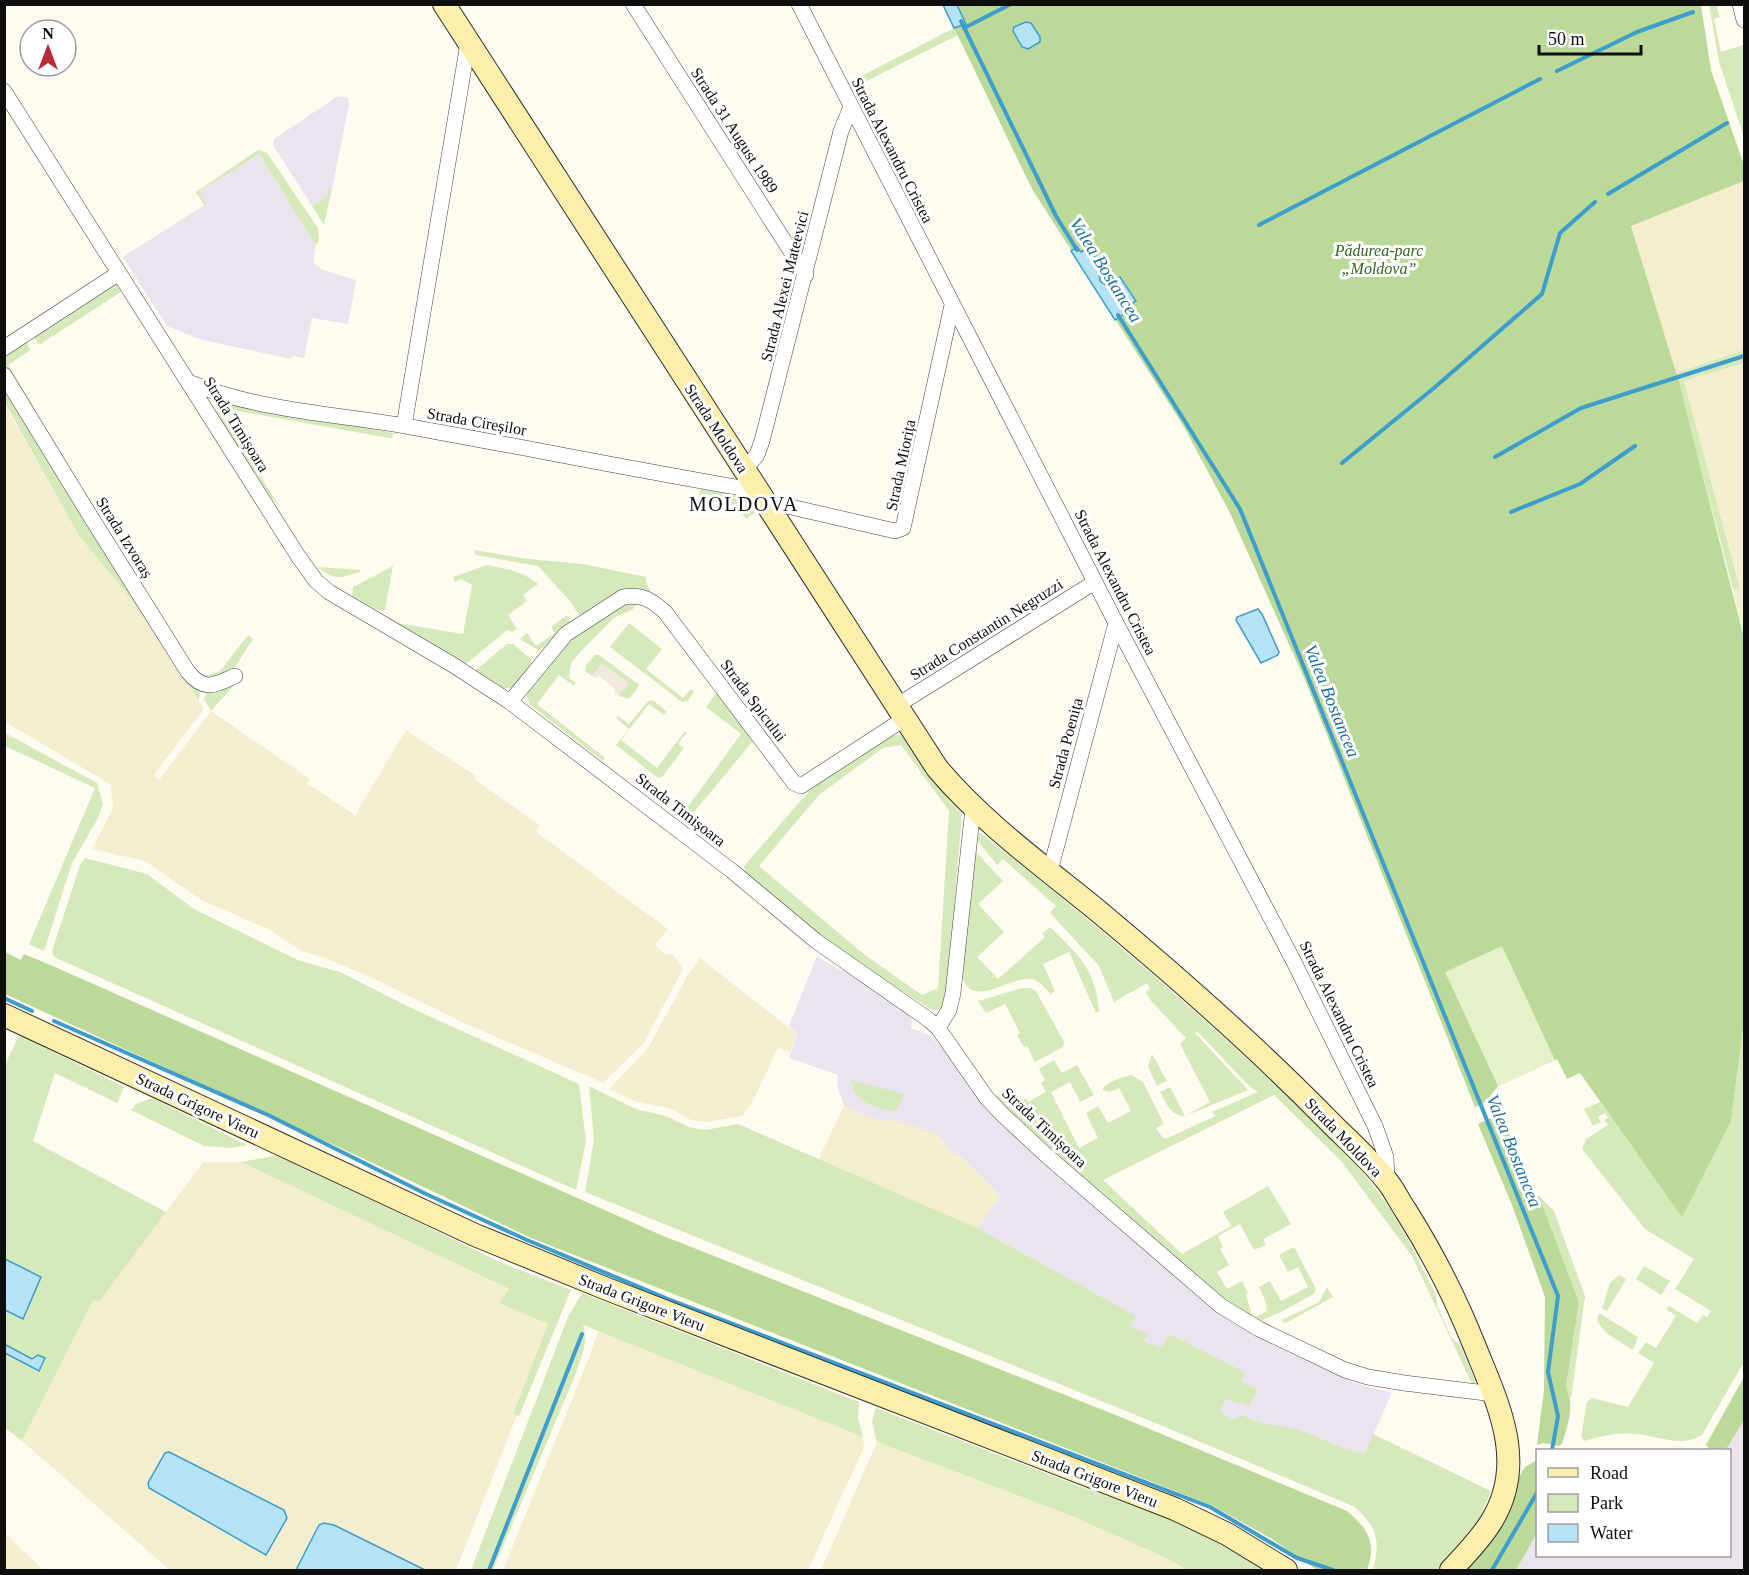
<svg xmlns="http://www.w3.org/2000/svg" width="1749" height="1575" viewBox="0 0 1749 1575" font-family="Georgia,serif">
	<rect width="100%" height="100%" fill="#fffbf0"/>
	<path fill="#ebe3ed" d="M338,96L348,98L349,104L332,189H328L327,197L312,206L273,145L274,139Z
		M259,154L316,245L313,263L323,270L356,280L348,324L312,318L304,358L292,356L291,359L199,339L167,326L123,257L206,204L199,192Z
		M817,956L836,968L855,975L896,1001L912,1020L911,1028L929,1035L1202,1299L1233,1323L1277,1347L1352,1382L1392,1393L1365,1453L1348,1451L1300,1431L1254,1421L1243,1415L1230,1420L1220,1410L1227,1399L1258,1391L1241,1381L1245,1373L1170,1334L1161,1347L1142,1342L1148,1334L1130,1326L1135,1316L977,1228L1000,1196L960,1156L889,1119L888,1123L866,1116L844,1106L837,1085L838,1075L789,1058L797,1034L789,1026Z
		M1744,1420V1570H1516L1537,1533L1538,1556H1730V1450H1707L1716,1448H1727Z"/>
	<path fill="#f4eed0" d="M1744,181V350L1676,373L1631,226Z
		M1744,363V638L1733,589L1740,587L1684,381Z
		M4,403L79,536L132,600L204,709L154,775L159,780L211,711L310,779L307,783L355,815L406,730L476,776L474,779L540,825L536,832L668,929L655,945L665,954H673L683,969L644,1043L603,1083L466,1024L368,976L319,956L301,951L270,930L201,900L145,861L92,849L113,808L110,784L5,722Z
		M700,958L797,1034L790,1052L778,1048L752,1103L742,1116L706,1122L691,1120L669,1108L634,1101L609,1089L648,1048L689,973Z
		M844,1106L866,1116L887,1122L889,1118L935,1133L946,1143L944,1147L960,1156L1000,1196L977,1228L818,1160Z
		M203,1162H241L363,1220L510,1290L500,1303L548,1324L513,1412L517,1415L456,1570H170L22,1441L93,1299L99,1302Z
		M598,1331L863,1437L864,1447L808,1570H503L588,1360Z
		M877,1442L1072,1516L1166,1558L1187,1570H821Z
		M4,1533H5L43,1570H5Z"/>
	<path fill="#d6e9ba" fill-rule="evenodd" d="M1709,5H1716L1720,17L1714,19L1721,52L1744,45V137L1719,62Z
		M954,28L958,35L851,89L848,83Z
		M258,150L267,153L318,228L319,241L316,245L259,154L199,192L206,204L204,205L196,192Z
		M328,188L332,189L324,225L312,206L327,197Z
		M113,284H116L121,292L39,345L32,334Z
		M24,339L31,350L8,365L34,407L29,410C23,399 2,372 5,359C7,350 17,345 24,339Z
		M1744,350V363L1684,381L1740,588L1733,589L1676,373Z
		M5,384L200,689L199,701L132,600L79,536L5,403Z
		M226,403L394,433L392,438H389L227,409L222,416L280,507L271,498L222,425L216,413L221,404Z
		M701,489L747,497L752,500L757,511L746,519L737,507L718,506L715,499L699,496Z
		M474,550L529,559L583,564L646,577V582L651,592L635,589L627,590L586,617L580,616L569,600L538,566L476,555Z
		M487,565C506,569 523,571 538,584L523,595L527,601L508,615L517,629L512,632L507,630L466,664L391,622L463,634L472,585L461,579L455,582L453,577Z
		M393,566L385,610L379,611L352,596L353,587Z
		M318,567L361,570L360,572C340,578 335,581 318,567Z
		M640,599L633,609L614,618L585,647L571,663L569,678L576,683L574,686L559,675L537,704L605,758L603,761L530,705L525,691L556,658L558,648L627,600Z
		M567,615L570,622L569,626L539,651L520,639L527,633L536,646L555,633L551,627Z
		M629,623L662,649L646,669L683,698L691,689L694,691L688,701L682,702L610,647Z
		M248,635L253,639L233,670L208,681L201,677L220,671Z
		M507,644H513L531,659V666L513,687L501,690L477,674L476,670Z
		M595,655H599L638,684L639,686L629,699L619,696L620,691L595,672L592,676L585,671L586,665Z
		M237,682L211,711L204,699L208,690Z
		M717,692L753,741L685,823L679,819L741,734L706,707Z
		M653,700L667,712L664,715L649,704L621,740L657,768L685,731L687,732L678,744L684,748L662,777L658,778L616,745L629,729L616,718L618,716L629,724L648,701Z
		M5,733L97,783L103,804L98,818L72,863L44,951L29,944L95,788L5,746Z
		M901,735L950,802L962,814L946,1004L939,1010H932L839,951L745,872L744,866L818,781L890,736ZM901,745L949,811L938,988L922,995L865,955L759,866L819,795L883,748Z
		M980,832C1071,904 1159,978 1244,1056C1295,1101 1347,1147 1386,1203C1406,1232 1420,1264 1436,1295L1437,1305L1451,1337L1460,1345L1476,1382L1472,1384L1412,1256L1341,1161L1274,1095L1103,1180L1182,1254L1231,1226L1223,1212L1268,1186L1291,1224L1263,1239L1266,1245L1254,1250L1240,1224L1218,1236L1223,1247L1220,1249L1229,1265L1217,1272L1227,1289L1242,1281L1248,1293L1246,1295L1253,1318L1267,1311L1265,1300L1259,1287L1270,1281L1281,1301L1308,1287L1298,1267L1288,1272L1279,1255L1294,1247L1316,1289L1314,1294L1281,1312L1256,1323L1236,1311L1061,1162L996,1097L1000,1095L1008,1107L1026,1098L1028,1102L1046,1092L1041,1083L1045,1080L1039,1069L1054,1060L1062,1073L1077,1065L1094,1095L1080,1102L1070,1082L1051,1092L1079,1148L1098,1138L1086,1113L1098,1106L1108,1123L1131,1111L1119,1088L1110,1092L1102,1090C1106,1082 1122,1077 1131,1075L1143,1082L1164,1124L1156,1128L1163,1138H1168L1215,1116L1212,1112L1258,1092L1250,1087L1197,1031L1195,1033L1248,1090L1185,1116C1170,1115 1167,1104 1160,1092L1170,1087L1185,1116L1210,1102L1180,1044L1186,1038L1151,1001L1146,992L1150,989L1147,983L1114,1002L1099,966L1050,913L1056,906L1003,859L997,865L977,840Z
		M974,850L1003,881L978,904L1004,932L977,957L998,979L1045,937L1042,934L1050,927C1079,955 1096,970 1099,1011L1096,1013L1069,952L1043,964L1055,991L1050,994C1046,988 1039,981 1032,979C1012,975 971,1011 962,976Z
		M85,858L147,874L194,909L300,961L340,972L409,1007L579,1084L586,1142L576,1190L54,957L52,951L80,865Z
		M1022,988H1030L1036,991L1064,1042L1063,1047L1035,1062L1027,1046L1024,1047L1017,1035L1020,1033L1005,1004L986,1013L978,1001Z
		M1744,1021V1362L1702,1435C1679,1448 1660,1436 1636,1434C1618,1432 1602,1436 1584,1441L1581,1437L1587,1402L1592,1398L1628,1407L1654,1363L1638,1353L1646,1342L1656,1348L1676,1316L1666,1309L1669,1306L1697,1323L1703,1315L1707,1317L1711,1311L1675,1289L1694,1259L1645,1229L1582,1149L1586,1139L1608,1125L1604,1120L1608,1118L1605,1113L1598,1117L1601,1122L1593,1126L1584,1109L1600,1102L1682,1216L1731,1121Z
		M19,1035L124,1087L117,1103L55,1073L33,1141L166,1212L99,1302L93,1300L22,1441L4,1427V1067Z
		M1152,1054L1167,1081L1157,1086L1148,1067Z
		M851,1080L904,1094L896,1111C876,1108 854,1103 851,1080Z
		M589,1086L636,1109L666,1116L689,1127L705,1130L738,1124L977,1228L1136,1316L1130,1326L1148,1334L1143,1342L1161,1347L1170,1334L1246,1373L1241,1381L1258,1390L1249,1406L1227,1399L1220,1410L1230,1420L1243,1415C1260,1425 1279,1425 1298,1430C1323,1437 1337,1450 1365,1453L1373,1434L1491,1491C1478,1527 1463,1544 1436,1570H1373C1381,1539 1377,1527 1353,1506L1153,1422L585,1192L594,1140Z
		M152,1098L247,1145L232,1148L204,1146L131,1110L136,1104Z
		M279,1155L500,1262L571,1290L519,1416L513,1413L548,1324L499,1303L509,1289L241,1162Z
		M1539,1196L1554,1211L1585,1296L1571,1399L1566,1387L1579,1302Z
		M1644,1266L1670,1281L1661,1295L1636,1279Z
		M1619,1275L1626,1279L1607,1311L1602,1308L1610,1283Z
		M1327,1287L1333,1297L1284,1324L1282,1320L1319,1302Z
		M582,1293L859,1402L858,1418L863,1437L583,1325C589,1343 580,1360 574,1378L493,1570H471L568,1317Z
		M1599,1313L1638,1337L1633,1350L1606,1333L1597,1321Z
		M876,1408L1079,1486L1176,1521L1209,1537L1263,1570H1187L1166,1558L1072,1516L877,1442L872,1422Z"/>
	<path fill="#bbd999" d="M943,5H1701L1711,70L1744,165V181L1631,226L1679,382L1744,638V1021L1731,1121L1682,1217L1580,1073L1567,1079L1557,1059L1498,1086L1486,1102L1475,1107L1305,680L1230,513L1184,427L1032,189Z
		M5,952L21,960L24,954L55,967L661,1235L1123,1418L1347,1511C1368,1529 1377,1543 1367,1570H1317L1272,1539L1213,1506L531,1238L360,1157L5,994Z
		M1501,1113L1534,1196H1539L1579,1302L1566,1387C1575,1406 1568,1425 1562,1444L1559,1446L1544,1443L1537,1445L1544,1390L1545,1297L1512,1205L1478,1124Z
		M1744,1377V1420L1727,1448L1710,1449L1706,1445Z
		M1537,1460V1533L1516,1570H1463L1525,1467Z"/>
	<path fill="#e6f0cb" d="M1502,946L1555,1060L1498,1086L1445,972Z"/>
	<path fill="#efe9df" d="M601,663L628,682V685L625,690L620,691L619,696L615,694V689L599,676L595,678L592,676Z"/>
	<path fill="#b5e2f5" stroke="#3e9dcb" stroke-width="1.5" d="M943,5H957L966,24L954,28Z
		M1026,22L1031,23L1040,37V42L1028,49L1022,47L1013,31L1014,27Z
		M1077,247L1081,252L1091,247L1098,266L1100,281L1107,286L1120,277L1136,301L1122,310L1123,315L1115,320L1071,251Z
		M1258,609L1262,614L1279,652L1278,655L1261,663L1236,620L1237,617Z
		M5,1259L41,1277L23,1319L5,1310Z
		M4,1344L32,1359L38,1355L45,1358L39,1371L5,1353Z
		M169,1452L284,1510L287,1518L266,1555L149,1488L148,1483L165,1453Z
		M324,1523L334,1525L425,1570H296L319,1525Z"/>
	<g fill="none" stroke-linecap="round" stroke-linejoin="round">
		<path stroke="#3e9dcb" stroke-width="4" d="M961,21L1056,216L1077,250
			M964,28L1011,4
			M1557,71L1637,32L1693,12
			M1608,194L1727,123
			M1259,225L1540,79
			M1118,315L1240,509L1558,1296L1548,1372L1558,1416L1552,1450
			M1495,457L1581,408L1744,356
			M1342,463L1434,388L1542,294L1560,233L1595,202
			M1511,512L1580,484L1635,446
			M4,998L32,1011
			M54,1021L268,1115L426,1194L527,1240L668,1299L1210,1507L1297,1558L1333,1570
			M489,1570L582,1334
			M1492,1570L1538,1491"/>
		<defs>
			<path id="street" d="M633,4L806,275
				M799,4L1116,623L1293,960L1375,1126L1386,1157L1387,1181
				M1740,4L1744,20
				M4,91L298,556L316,581L329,592L453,665L510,702L732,871L816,941L929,1020L938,1028L986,1097L1003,1115L1047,1156L1221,1306L1259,1329L1345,1370L1368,1377L1404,1383L1494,1394
				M4,348L119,273
				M4,375L89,514L188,672C205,692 214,685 235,676
				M191,383C256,410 335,414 405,426C523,447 640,471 759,491
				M404,426L468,43
				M744,470L757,455L762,441L841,131L851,107
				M765,501L895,531L903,528L952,305
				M510,702L566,634L623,597C642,594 652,600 665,612L794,783L801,786L904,719
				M896,706L1095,582
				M1050,871L1116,623
				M938,1028L949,1010L953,993L973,808"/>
			<path id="secondary" d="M444,4L937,768C983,823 1043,866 1098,911C1176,976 1253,1044 1324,1116C1344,1137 1368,1157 1386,1180C1394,1189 1399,1201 1406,1211C1433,1254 1456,1299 1475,1347C1498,1404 1528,1463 1491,1522C1480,1540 1465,1555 1451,1570
				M4,1015L475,1235L607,1289L1175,1509L1227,1534L1286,1570"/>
		</defs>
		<use href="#street" stroke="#414141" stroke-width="16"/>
		<use href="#secondary" stroke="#303030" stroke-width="24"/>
		<use href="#street" stroke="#fff" stroke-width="15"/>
		<use href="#secondary" stroke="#fdeeac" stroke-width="22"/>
	</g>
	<g text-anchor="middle" stroke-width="6" stroke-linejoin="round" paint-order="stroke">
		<g font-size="16" fill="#0e0e0e" stroke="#fff">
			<text transform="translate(735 130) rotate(57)" y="6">Strada 31 August 1989</text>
			<text transform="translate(893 150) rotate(63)" y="6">Strada Alexandru Cristea</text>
			<text transform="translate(784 286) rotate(-76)" y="6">Strada Alexei Mateevici</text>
			<text transform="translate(477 421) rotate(10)" y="6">Strada Cireșilor</text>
			<text transform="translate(237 424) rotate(58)" y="6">Strada Timișoara</text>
			<text transform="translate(717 428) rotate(57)" y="6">Strada Moldova</text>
			<text transform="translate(900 465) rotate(-78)" y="6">Strada Miorița</text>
			<text transform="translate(125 537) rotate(58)" y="6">Strada Izvoraș</text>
			<text transform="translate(1116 582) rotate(63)" y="6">Strada Alexandru Cristea</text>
			<text transform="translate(986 629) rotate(-32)" y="6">Strada Constantin Negruzzi</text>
			<text transform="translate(754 700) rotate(53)" y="6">Strada Spicului</text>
			<text transform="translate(1065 743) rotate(-75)" y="6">Strada Poenița</text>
			<text transform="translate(681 809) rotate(38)" y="6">Strada Timișoara</text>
			<text transform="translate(1340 1014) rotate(64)" y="6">Strada Alexandru Cristea</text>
			<text transform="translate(198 1105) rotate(25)" y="6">Strada Grigore Vieru</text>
			<text transform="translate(1045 1127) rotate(43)" y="6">Strada Timișoara</text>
			<text transform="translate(1344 1137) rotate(46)" y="6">Strada Moldova</text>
			<text transform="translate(642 1302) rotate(21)" y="6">Strada Grigore Vieru</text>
			<text transform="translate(1095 1478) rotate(21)" y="6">Strada Grigore Vieru</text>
		</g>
		<g font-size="16" font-style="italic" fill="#33651f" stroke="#fff">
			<text x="1379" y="256">Pădurea-parc<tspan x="1379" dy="18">„Moldova”</tspan></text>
		</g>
		<g font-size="18" font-style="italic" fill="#196e9e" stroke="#fff">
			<text transform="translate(1106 270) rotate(58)" y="6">Valea Bostancea</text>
			<text transform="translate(1332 701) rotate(68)" y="6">Valea Bostancea</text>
			<text transform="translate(1514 1151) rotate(68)" y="6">Valea Bostancea</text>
		</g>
		<g font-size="20" letter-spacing="1.5" fill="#0e0e0e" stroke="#fff">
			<text x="744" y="511">MOLDOVA</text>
		</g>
	</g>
	<rect width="1749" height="1575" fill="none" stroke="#0e0e0e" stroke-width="12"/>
	<rect x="1536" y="1449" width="195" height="108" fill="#ffffff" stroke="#9f9f9f" stroke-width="1.5"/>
	<rect x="1548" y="1468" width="30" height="9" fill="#fdeeac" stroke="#9f9f9f" stroke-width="1.5"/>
	<text x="1590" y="1479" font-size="18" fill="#0e0e0e">Road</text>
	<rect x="1548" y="1494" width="30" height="18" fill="#d6e9ba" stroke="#9f9f9f" stroke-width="1.5"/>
	<text x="1590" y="1509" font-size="18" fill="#0e0e0e">Park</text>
	<rect x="1548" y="1524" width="30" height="18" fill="#b5e2f5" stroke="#9f9f9f" stroke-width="1.5"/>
	<text x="1590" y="1539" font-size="18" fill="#0e0e0e">Water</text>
	<g transform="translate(48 48)"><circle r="28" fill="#ffffff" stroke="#9f9f9f" stroke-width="1.5"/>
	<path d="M0-4.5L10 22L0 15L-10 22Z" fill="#bc283b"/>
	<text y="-9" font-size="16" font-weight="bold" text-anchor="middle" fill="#0e0e0e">N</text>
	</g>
	<path d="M1539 45v9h102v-9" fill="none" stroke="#0e0e0e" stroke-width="3"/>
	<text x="1548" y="45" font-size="18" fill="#0e0e0e" stroke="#ffffff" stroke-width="4.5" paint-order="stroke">50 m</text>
</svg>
